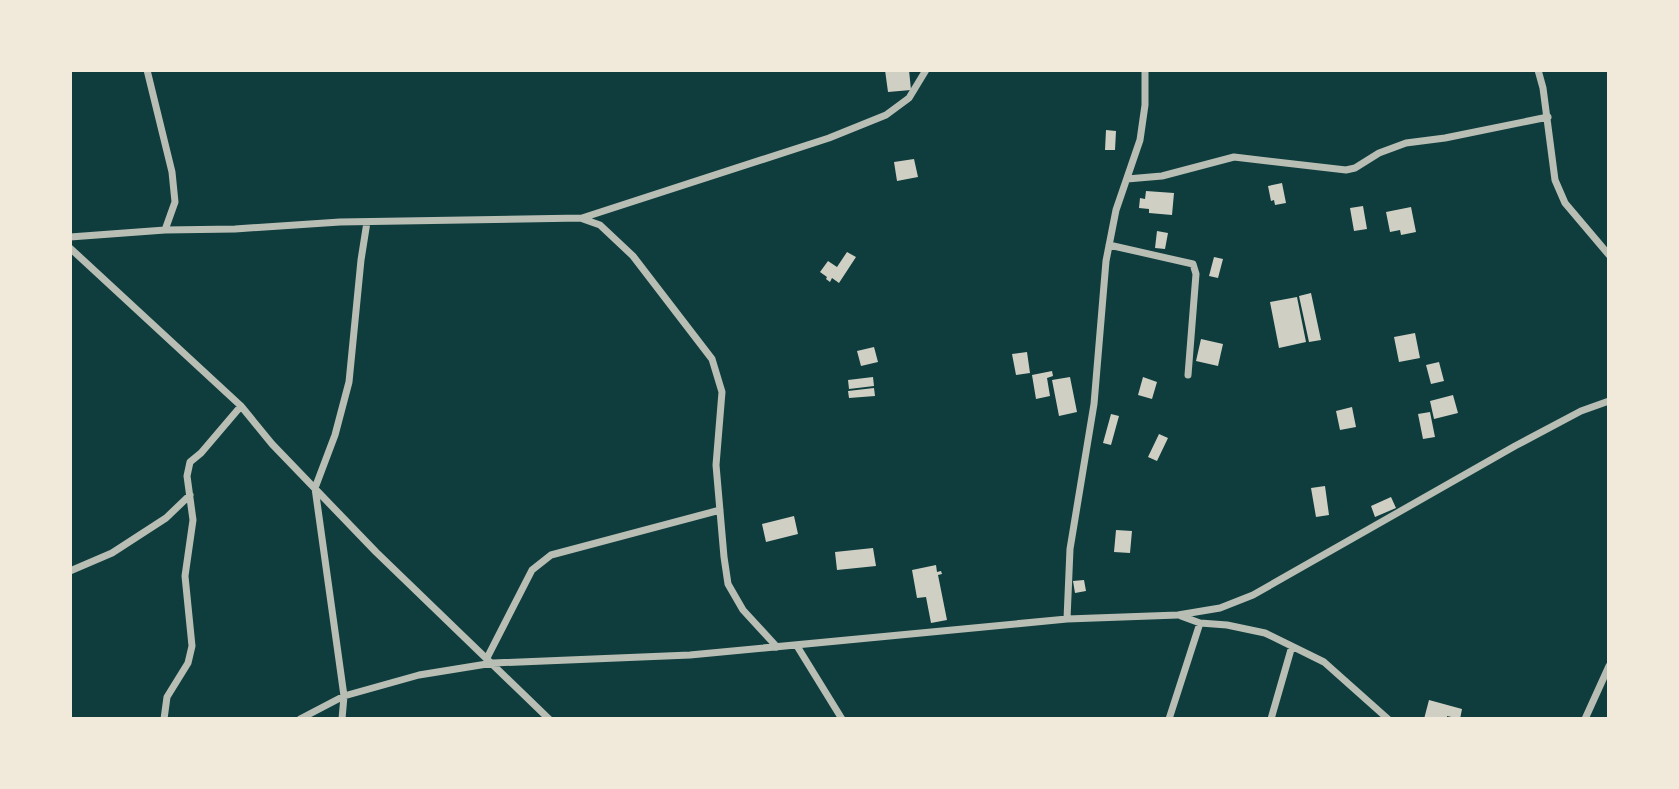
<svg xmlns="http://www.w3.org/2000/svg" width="1679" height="789" font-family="Commissioner,sans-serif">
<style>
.building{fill:#cfcfc3}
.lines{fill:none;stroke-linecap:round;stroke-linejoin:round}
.minor{stroke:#b8beb3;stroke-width:7}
</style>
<rect width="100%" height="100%" fill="#0f3d3e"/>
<path class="building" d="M885,70h24l2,20 -23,2z
M1106,130l10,1 -1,19h-10z
M914,159l4,18 -21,4 -3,-19z
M1282,183l4,20 -11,2 -1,-5 -3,1 -3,-15z
M1146,191l28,2 -2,22 -23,-2v-4l-10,-1 1,-10 5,1z
M1363,206l4,23 -13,2 -4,-23z
M1411,207l5,25 -15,3 -1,-5 -10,2 -4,-20z
M1157,231l11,2 -3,16 -10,-1z
M847,252l9,5 -17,26 -7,-5 -2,4 -4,-3 1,-2 -7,-5 8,-11 9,6z
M1214,257l9,2 -5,19 -9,-2z
M1311,293l10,47 -12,2 -10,-46z
M1297,297l9,45 -27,6 -9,-46z
M1415,333l5,25 -21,4 -5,-25z
M1201,339l22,5 -5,22 -22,-5z
M874,347l4,15 -17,4 -4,-15z
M1027,352l3,21 -14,2 -4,-21z
M1439,362l5,19 -13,3 -5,-19z
M1052,371l1,5 -6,2 3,18 -14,3 -4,-24z
M873,377l1,9 -25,3 -1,-9z
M1070,377l7,35 -18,4 -7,-36z
M1143,377l14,5 -5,17 -14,-4z
M874,388l1,8 -26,2 -1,-7z
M1453,395l5,18 -24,6 -4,-18z
M1352,407l4,20 -16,3 -4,-19z
M1430,412l5,25 -12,2 -5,-25z
M1111,414l8,2 -8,29 -8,-2z
M1159,434l9,4 -11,23 -9,-4z
M1325,486l4,29 -13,2 -5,-29z
M1391,497l5,11 -21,9 -4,-11z
M794,516l4,18 -32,8 -4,-18z
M1116,530l16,1 -2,22 -16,-1z
M873,548l3,18 -39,4 -2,-18z
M936,565l1,7 4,-1 1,3 -4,1 9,45 -16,3 -5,-26 -9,1 -5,-28z
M1084,580l2,11 -11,2 -2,-12z
M1429,700l33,9 -2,10 -13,-3v3h-23z"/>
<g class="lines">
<path class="minor" d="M147,70l25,102 3,30 -10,28
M1538,70l5,18 12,92 10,23 44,52
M1127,179l35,-3 72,-19 112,13 9,-2 24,-15 27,-10 39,-5 103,-21
M583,219l17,6 33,31 79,103 10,33 -6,73 8,92 4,27 15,26 34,37
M70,237l95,-7 70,-1 105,-7 242,-4 247,-80 57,-23 23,-17 17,-28
M1109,245l84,19 3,10 -8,101
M70,248l171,158 31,38 104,108 173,167
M70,571l42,-18 54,-35 24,-23
M1181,616l19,7 27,2 38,8 59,29 64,57
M1067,619l3,-70 24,-145 12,-143 10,-51 24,-70 5,-35v-35
M797,646l45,73
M487,658l45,-88 19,-15 169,-45
M164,719l3,-22 21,-34 4,-17 -7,-70 8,-56 -6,-44 3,-14 11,-9 40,-47
M300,719l44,-23 75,-21 74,-12 197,-8 377,-36 111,-4 42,-7 33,-13 262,-149 66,-35 28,-10
M342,719l2,-23 -29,-208 20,-53 14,-53 12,-122 6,-38
M1169,719l31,-96
M1271,719l21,-73
M1585,719l24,-53"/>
</g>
<rect width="1679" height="789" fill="none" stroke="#f1e9da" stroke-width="144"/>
</svg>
